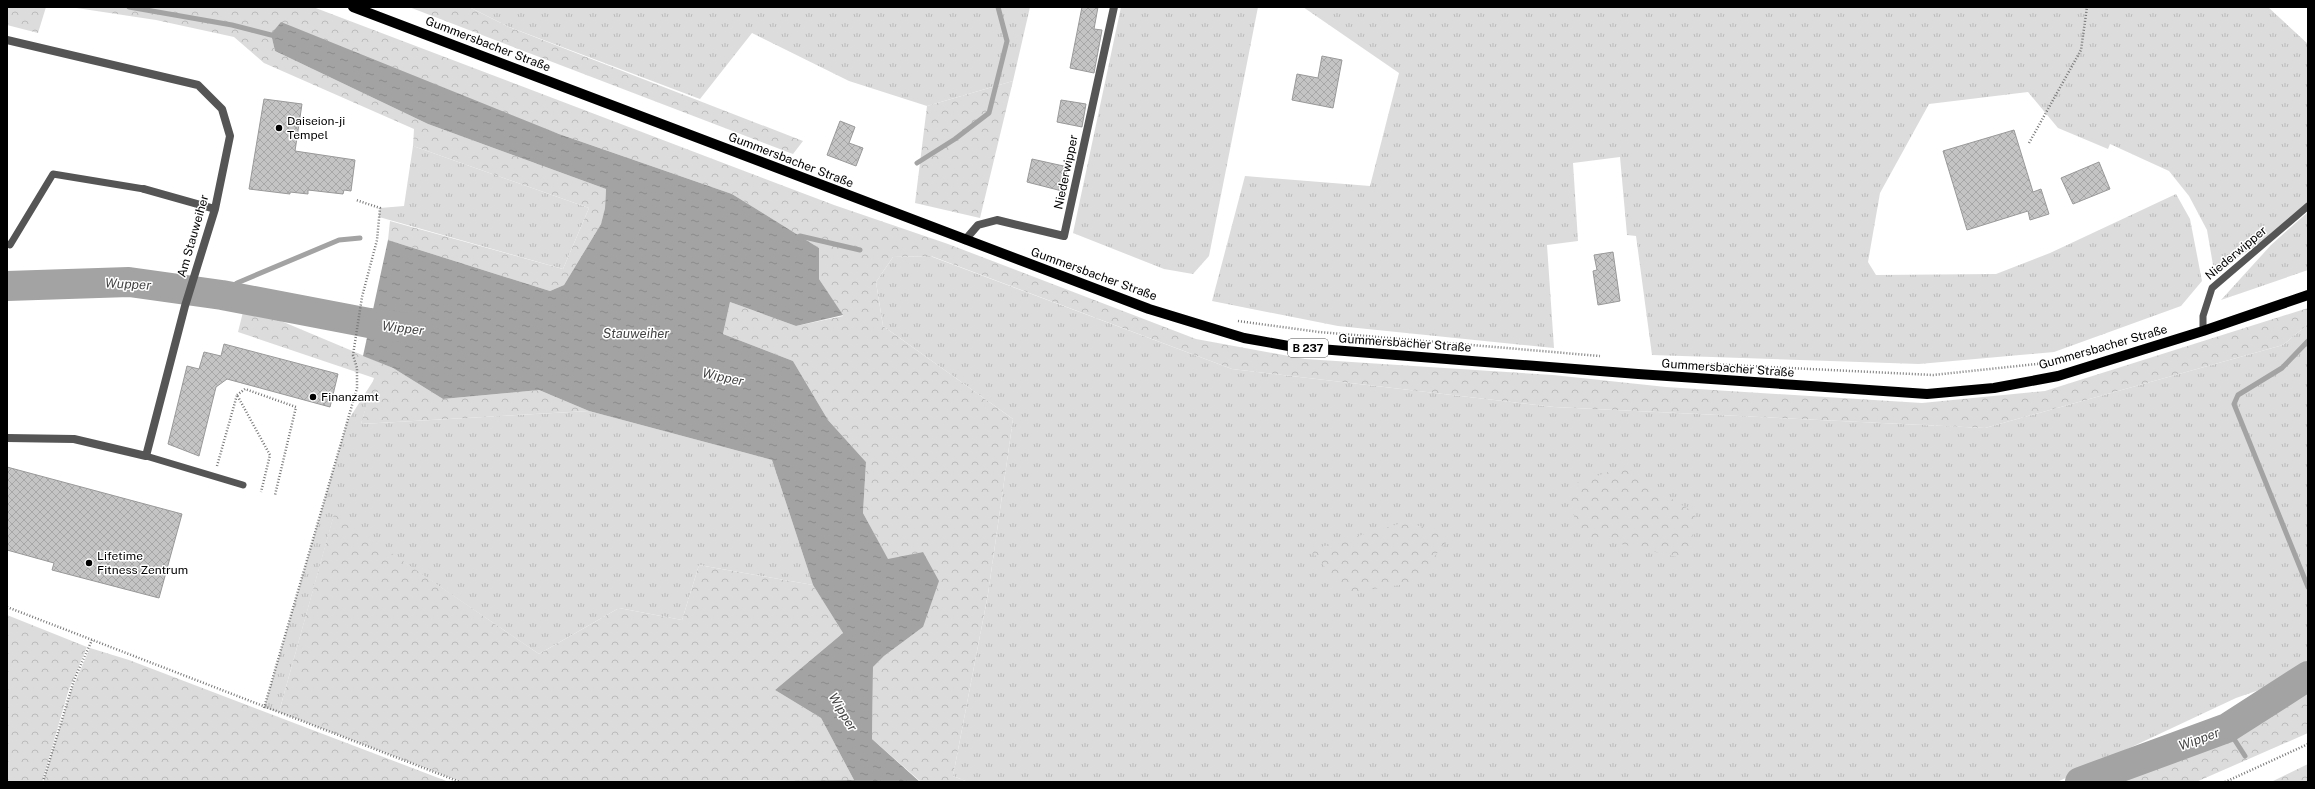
<svg xmlns="http://www.w3.org/2000/svg" width="2315" height="789" font-family="'Public Sans',sans-serif">
<style>
.grass{fill:url(#grass-tufts)}
.forest{fill:url(#forest-crowns)}
.water{fill:url(#water-ripples)}
.lines{fill:none;stroke-linecap:round;stroke-linejoin:round}
.stream{stroke:#a3a3a3;stroke-width:5}
.river{stroke:#a3a3a3;stroke-width:30}
.building{fill:url(#building-cross-hatch);stroke:#999}
.path{stroke:#777;stroke-width:2.5;stroke-dasharray:1 2;stroke-linecap:butt}
.service{stroke:#555;stroke-width:7}
.minor{stroke:#555;stroke-width:8}
.primary{stroke:#000;stroke-width:10}
.poi-dot{fill:#000;stroke:#fff;stroke-width:1.5}
.labels{text-anchor:middle;dominant-baseline:central;stroke-width:3;stroke-linejoin:round;paint-order:stroke}
.shield{fill:#fff;stroke:#4c4c4c;stroke-width:1}
.shield-label{font-size:11px;font-weight:bold;fill:#000}
.street-label{font-size:12px;fill:#000;stroke:#fff}
.poi-label{font-size:12px;fill:#000;stroke:#fff;text-anchor:start}
.water-label{font-size:13px;font-style:italic;fill:#444;stroke:#fff}
</style>
<defs>
<pattern id="grass-tufts" width="24" height="20" patternUnits="userSpaceOnUse"><rect width="24" height="20" fill="#dcdcdc"/><path d="M3 7l-1-3M5 7V3M7 7l1-3M15 17l-1-3M17 17v-4M19 17l1-3" fill="none" stroke="#bbb"/></pattern>
<pattern id="forest-crowns" width="20" height="18" patternUnits="userSpaceOnUse"><rect width="20" height="18" fill="#dcdcdc"/><path d="M2 6a3 3 0 1 1 6 0M12 15a3 3 0 1 1 6 0" fill="none" stroke="#bbb"/></pattern>
<pattern id="water-ripples" width="26" height="14" patternUnits="userSpaceOnUse"><rect width="26" height="14" fill="#a3a3a3"/><path d="M2 4q2-2 4 0t4 0M15 11q2-2 4 0t4 0" fill="none" stroke="#8b8b8b"/></pattern>
<pattern id="building-cross-hatch" width="8" height="8" patternUnits="userSpaceOnUse"><rect width="8" height="8" fill="#c4c4c4"/><path d="M0 0l8 8M0 8l8-8" fill="none" stroke="#a7a7a7"/></pattern>
</defs>
<rect width="100%" height="100%" fill="#fff"/>
<path class="grass" d="M469,7h561l-17,74 -86,25 -78,-25 -97,-48 -52,66 -191,-72z
M1121,7h137l-49,249 -16,18 -29,-5 -91,-36z
M1303,7h965l40,37v158l-37,34 -48,31 -10,-2 -6,-35 -18,-34 -20,-25 -59,-27 -2,5 -50,-21 -30,-36 -99,12 -49,89 -12,69 8,13 120,-1 54,-21 126,-59 14,25 12,62 -21,25 -127,46 -135,12 -267,-9 -16,-119 -9,-1 -7,-78 -47,6 5,78 -31,4 7,103 -216,-22 -126,-25 33,-125 125,10 29,-113z
M413,146l176,62 -26,61 -184,-52 1,-9 24,-2z
M2308,212v58l-87,30 50,-55z
M930,256l302,113 322,38 431,21 298,-83 25,-21v349l-72,25 -179,84h-1089l-15,-6 35,-182 25,-175 -130,-93 -7,-44 17,-25z
M375,378l-14,46 228,-13 183,49 41,125 -114,-20 -17,55 -63,-12 -80,46 -205,-139 -55,197 -15,-4 83,-286z"/>
<path class="forest" d="M7,7h39l-8,26 -31,-8z
M70,7h243l521,198 114,39 248,95 109,20 248,16 113,12 256,16 123,-12 263,-83v16l-25,21 -298,83 -431,-21 -322,-38 -301,-113 -38,1 -17,25 7,44 130,93 -25,175 -35,182 15,6h-47l-49,-43 1,-72 11,-11 39,-29v-75l-35,8 -25,-47 3,-51 -38,-42 -35,-59 -70,-27 7,-32 66,24 47,-10 -24,-37v-31l-87,-54 -461,-160 4,17 153,73 178,65 -1,19 -4,16 -37,61 -14,6 -162,-51 2,-19 173,48 26,-61 -176,-62 1,-17 -150,-66 -30,-26 -78,-17z
M409,7h60l40,20 294,114 -10,13z
M1013,81l-33,137 -65,-15 12,-97z
M244,308l18,5 131,55 50,31 96,-9 50,21 -228,13 13,-46 -136,-46z
M1628,465l24,22 43,26 -5,47 -112,-26 -10,-48z
M334,514l205,140 80,-46 63,12 17,-55 114,20 30,48 -68,57 46,28 33,62 -392,2 -183,-70z
M1405,522l47,13 -39,48 -67,10 -35,-43z
M7,615l80,32 -18,42 -27,93h-35z
M90,648l39,12 320,122h-406l28,-91z
M2308,686v47l-112,49h-113l149,-71z
M2308,764v18h-37z"/>
<path class="water" d="M281,22l278,112 173,60 87,54v31l24,36 -47,11 -66,-24 -7,32 70,27 35,59 38,42 -3,51 25,46 35,-7 16,29 -16,46 -39,29 -11,11 -1,72 48,43h-234l168,-2 -33,-62 -46,-28 68,-57 -30,-48 -41,-125 -183,-49 -50,-21 -96,9 -50,-31 -30,-12 25,-116 162,51 14,-6 37,-61 4,-16 1,-19 -178,-65 -153,-73 -4,-17z"/>
<g class="lines">
<path class="stream" d="M129,7l103,18 43,11
M917,163l38,-24 34,-26 18,-72 -9,-34
M795,239l5,-3 60,14
M222,295l15,-12 102,-43 21,-2
M2308,341l-26,27 -44,27 -4,9 74,183
M2227,728l18,28"/>
<path class="river" d="M7,286l122,-4 93,13 147,28 41,5
M2080,782l147,-54 81,-52"/>
</g>
<path class="building" d="M1082,7h16l-4,22 8,1 -8,43 -24,-5z
M1322,56l20,4 -9,48 -41,-8 5,-26 21,4z
M264,99l38,5 -7,47 60,9 -4,31 -7,-1 -1,4 -35,-4v4l-18,-2v2l-41,-5z
M1061,100l25,4 -4,23 -25,-5z
M840,121l15,6 -6,16 14,5 -7,18 -29,-11z
M2014,130l19,62 8,-3 8,25 -19,6 -2,-9 -61,19 -24,-79z
M1032,159l36,8 -6,24 -35,-9z
M2099,162l11,27 -37,15 -12,-26z
M1613,252l7,49 -22,4 -5,-34 4,-1 -3,-15z
M224,344l114,30 -8,33 -103,-28 -11,8 -17,69 -31,-12 19,-78 12,3 5,-17 17,4z
M7,467l175,47 -23,84 -107,-28 2,-7 -47,-13z"/>
<g class="lines">
<path class="path" d="M2029,143l52,-93 6,-43
M1238,321l81,11 281,24
M1708,364l225,11 113,-12
M237,395l8,-6 51,18 -21,88
M217,466l20,-71 33,60 -9,37
M7,607l453,175
M264,708l93,-320v-20l-4,-13 9,-58 15,-57 3,-32 -24,-8
M43,782l31,-102 18,-40
M2225,782l83,-38"/>
<path class="service" d="M7,244l3,1 43,-71 91,15
M2203,331v-15l9,-28 96,-82
M146,456l97,29"/>
<path class="minor" d="M7,40l191,45 24,24 8,27 -15,73 -30,97 -39,150 -72,-17 -67,-1
M144,189l71,20
M965,240l13,-15 19,-5 67,16 50,-229"/>
<path class="primary" d="M353,7l796,302 95,29 50,9 344,27 289,20 67,-6 64,-12 145,-45 105,-36"/>
</g>
<g class="poi-dot">
<circle cx="279" cy="128" r="4"/>
<circle cx="313" cy="397" r="4"/>
<circle cx="89" cy="563" r="4"/>
</g>
<g class="labels">
<rect class="shield" x="1288" y="339" width="40" height="18" rx="3"/>
<g class="shield-label">
<text x="1308" y="348">B 237</text>
</g>
<g class="street-label">
<text transform="translate(488 44) rotate(21)">Gummersbacher Straße</text>
<text transform="translate(791 160) rotate(21)">Gummersbacher Straße</text>
<text transform="translate(1066 172) rotate(-78)">Niederwipper</text>
<text transform="translate(193 236) rotate(-74)">Am Stauweiher</text>
<text transform="translate(2236 253) rotate(-40)">Niederwipper</text>
<text transform="translate(1094 274) rotate(20)">Gummersbacher Straße</text>
<text transform="translate(1405 343) rotate(4)">Gummersbacher Straße</text>
<text transform="translate(2103 347) rotate(-16)">Gummersbacher Straße</text>
<text transform="translate(1728 368) rotate(4)">Gummersbacher Straße</text>
</g>
<g class="poi-label">
<text x="287" y="121">Daiseion-ji<tspan x="287" dy="14">Tempel</tspan></text>
<text x="321" y="397">Finanzamt</text>
<text x="97" y="556">Lifetime<tspan x="97" dy="14">Fitness Zentrum</tspan></text>
</g>
<g class="water-label">
<text transform="translate(128 284) rotate(3)">Wupper</text>
<text transform="translate(403 328) rotate(7)">Wipper</text>
<text x="636" y="333">Stauweiher</text>
<text transform="translate(723 377) rotate(12)">Wipper</text>
<text transform="translate(843 712) rotate(59)">Wipper</text>
<text transform="translate(2199 739) rotate(-20)">Wipper</text>
</g>
</g>
<rect width="2315" height="789" fill="none" stroke="#000000" stroke-width="16"/>
</svg>
